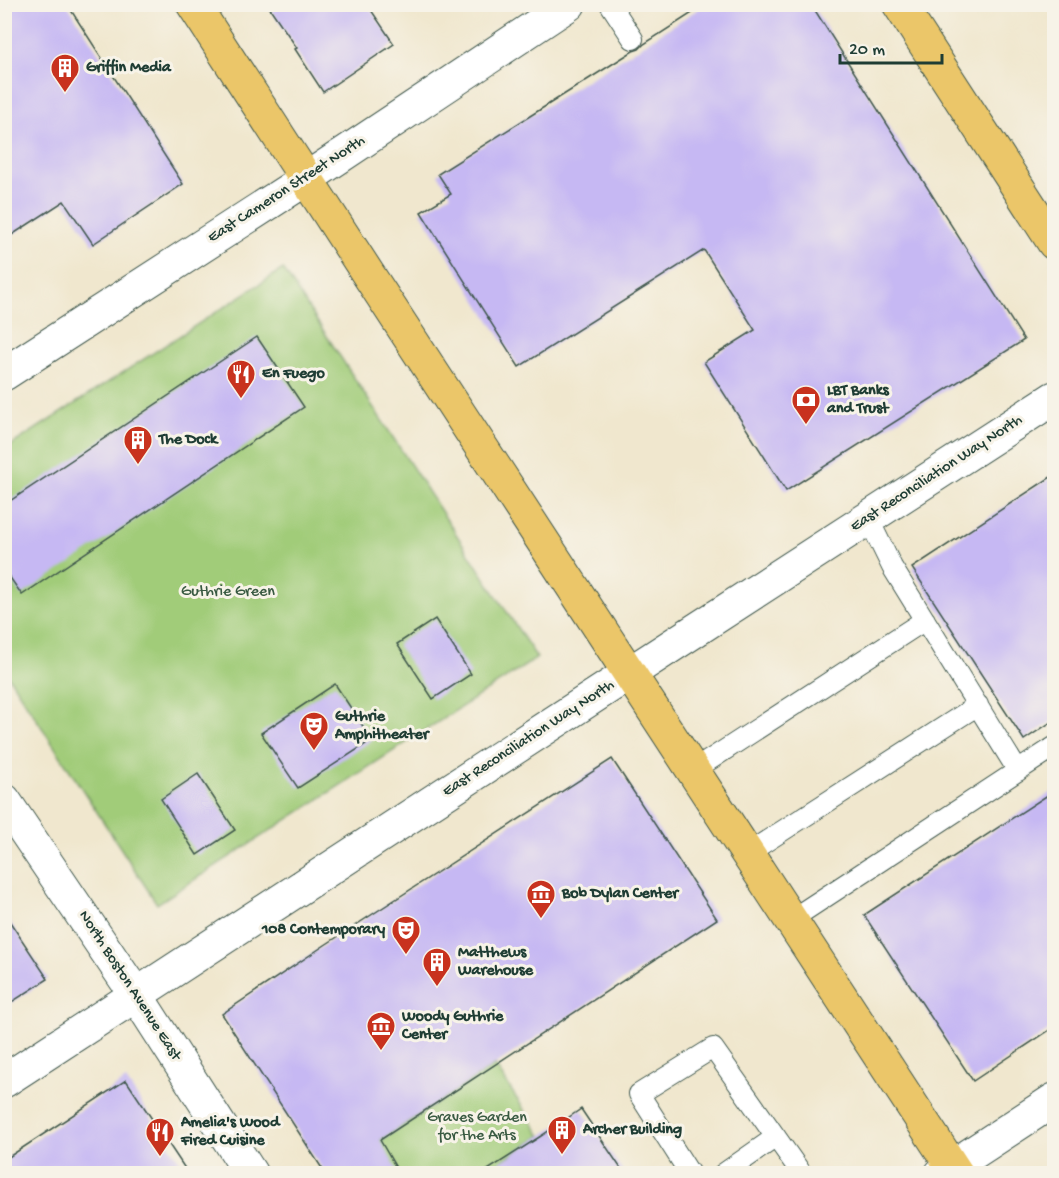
<svg xmlns="http://www.w3.org/2000/svg" width="1059" height="1178" font-family="'Gochi Hand',sans-serif">
<style>
.green{fill:#a1cc79;stroke:#608456;stroke-width:1.5}
.building{fill:#c6b8f3}
.lines{fill:none;stroke-linecap:round;stroke-linejoin:round}
.service-casing{stroke:#3e564b;stroke-width:22}
.minor-casing{stroke:#3e564b;stroke-width:35}
.tertiary-casing{stroke:#3e564b;stroke-width:35}
.primary-casing{stroke:#3e564b;stroke-width:35}
.service{stroke:#fff;stroke-width:20}
.minor{stroke:#fff;stroke-width:33}
.tertiary{stroke:#fff;stroke-width:33}
.primary{stroke:#ebc669;stroke-width:33}
.labels{text-anchor:middle;dominant-baseline:central;stroke-width:6;stroke-linejoin:round;paint-order:stroke}
.poi-label{font-size:16px;font-weight:bold;fill:#1f3d34;stroke:#f7f3e8;text-anchor:start}
.street-label{font-size:16px;fill:#1f3d34;stroke:#f7f3e8}
.park-label{font-size:16px;fill:#395a42;stroke:#f7f3e8}
</style>
<rect width="100%" height="100%" fill="#f7f3e8"/>
<filter id="ink" filterUnits="userSpaceOnUse"><feTurbulence type="fractalNoise" baseFrequency=".0167" numOctaves="2"/><feDisplacementMap in="SourceGraphic" scale="12" xChannelSelector="R" yChannelSelector="G"/><feConvolveMatrix kernelMatrix="1 2 1 2 8 2 1 2 1" color-interpolation-filters="sRGB"/></filter>
<filter id="wash" filterUnits="userSpaceOnUse"><feTurbulence type="fractalNoise" baseFrequency=".008" numOctaves="4" result="noise"/><feDisplacementMap in="SourceGraphic" scale="24" xChannelSelector="R" yChannelSelector="G"/><feGaussianBlur stdDeviation="1.35" result="paint"/><feColorMatrix in="noise" values="0 0 0 0 0 0 0 0 0 0 0 0 0 0 0 0 0 1.4 0 .05"/><feComposite in="paint" operator="in"/></filter>
<g filter="url(#wash)">
<rect width="100%" height="100%" fill="#f0e7ce"/>
<path class="green" d="M283,269l254,389 -380,246 -152,-233v-222z
M495,1065l46,71 -58,37 -155,1z"/>
<g id="blocks">
<path class="building" d="M4,4h63l116,180 -90,60 -29,-43 -60,39z
M267,4h100l27,40 -71,48 -28,-43 2,-1z
M706,4h105l213,336 -238,151 -82,-129 51,-32 -51,-80 -185,117 -98,-155 30,-18 -13,-20 195,-123 6,-2 5,-5z
M257,337l47,70 -282,188 -18,-26v-64z
M1054,475v245l-30,20 -112,-172z
M435,619l36,55 -38,25 -36,-55z
M335,684l37,56 -74,48 -37,-55z
M612,759l105,160 -337,221 19,33h-74l-103,-159 103,-69z
M198,774l37,56 -38,25 -36,-56z
M1054,791v236l-81,54 -109,-166z
M4,913l44,66 -44,28z
M126,1080l62,93h-184v-13z
M581,1109l43,64h-141l58,-37z"/>
</g>
</g>
<g filter="url(#ink)">
<use href="#blocks" fill-opacity="0" stroke="#3e564b" stroke-width="1.5"/>
<g class="lines">
<g class="service-casing">
<path id="service" d="M610,4l23,35
M868,518l24,49 126,204
M694,770l231,-150
M748,853l230,-148
M792,919l262,-172
M690,1174l-51,-80 74,-46 89,126
M723,1174l53,-37"/>
</g>
<g class="minor-casing">
<path id="minor" d="M4,1081l678,-442 372,-241"/>
</g>
<g class="tertiary-casing">
<path id="tertiary" d="M4,374l302,-195 263,-175
M4,800l132,195 115,179
M941,1174l113,-74"/>
</g>
<g class="primary-casing">
<path id="primary" d="M193,4l175,270 589,900
M899,4l155,239"/>
</g>
<use href="#service" class="service"/>
<use href="#minor" class="minor"/>
<use href="#tertiary" class="tertiary"/>
<use href="#primary" class="primary"/>
</g>
</g>
<defs>
<g id="building-pin" transform="scale(1.5)"><path d="M0 17L-7.5 6A9.5 9.5 0 1 1 7.5 6Z" fill="#c8321e" stroke="#f7f3e8"/><path d="M-4-6H4V6H1V3H-1V6H-4ZM-2.5-4.3h1.7v1.8h-1.7ZM.8-4.3h1.7v1.8H.8ZM-2.5-1h1.7V.8h-1.7ZM.8-1h1.7V.8H.8Z" fill="#fff"/></g>
<g id="restaurant-pin" transform="scale(1.5)"><path d="M0 17L-7.5 6A9.5 9.5 0 1 1 7.5 6Z" fill="#c8321e" stroke="#f7f3e8"/><path d="M-5-6h1v4h1v-4h1v4h1v-4h1v5L-1.5 .5V6h-2V.5L-5-1ZM5-6V6H3V1.5H1.5Q1.5-4 5-6Z" fill="#fff"/></g>
<g id="bank-pin" transform="scale(1.5)"><path d="M0 17L-7.5 6A9.5 9.5 0 1 1 7.5 6Z" fill="#c8321e" stroke="#f7f3e8"/><path d="M-6-4H6V4H-6ZM0-2.3a2.3 2.3 0 1 0 0 4.6a2.3 2.3 0 1 0 0-4.6Z" fill="#fff"/></g>
<g id="theatre-pin" transform="scale(1.5)"><path d="M0 17L-7.5 6A9.5 9.5 0 1 1 7.5 6Z" fill="#c8321e" stroke="#f7f3e8"/><path d="M-5-5.5Q0-4 5-5.5V0Q5 5 0 6Q-5 5-5 0ZM-3.3-2.5H-1v1.5H-3.3ZM1-2.5H3.3v1.5H1ZM-2.8 1Q0 5.5 2.8 1Z" fill="#fff"/></g>
<g id="museum-pin" transform="scale(1.5)"><path d="M0 17L-7.5 6A9.5 9.5 0 1 1 7.5 6Z" fill="#c8321e" stroke="#f7f3e8"/><path d="M0-6L6-3V-2H-6V-3ZM-5-1h2V3h-2ZM-1-1h2V3h-2ZM3-1h2V3H3ZM-6 4H6V6H-6Z" fill="#fff"/></g>
</defs>
<g fill-rule="evenodd">
<use href="#building-pin" x="65" y="68"/>
<use href="#restaurant-pin" x="241" y="374"/>
<use href="#bank-pin" x="806" y="400"/>
<use href="#building-pin" x="138" y="440"/>
<use href="#theatre-pin" x="314" y="726"/>
<use href="#museum-pin" x="541" y="894"/>
<use href="#theatre-pin" x="406" y="930"/>
<use href="#building-pin" x="437" y="962"/>
<use href="#museum-pin" x="381" y="1026"/>
<use href="#building-pin" x="562" y="1130"/>
<use href="#restaurant-pin" x="160" y="1132"/>
</g>
<g class="labels">
<g class="poi-label">
<text x="86" y="68">Griffin Media</text>
<text x="262" y="374">En Fuego</text>
<text x="827" y="391">LBT Banks<tspan x="827" dy="18">and Trust</tspan></text>
<text x="159" y="440">The Dock</text>
<text x="335" y="717">Guthrie<tspan x="335" dy="18">Amphitheater</tspan></text>
<text x="562" y="894">Bob Dylan Center</text>
<text x="385" y="930" text-anchor="end">108 Contemporary</text>
<text x="458" y="953">Matthews<tspan x="458" dy="18">Warehouse</tspan></text>
<text x="402" y="1017">Woody Guthrie<tspan x="402" dy="18">Center</tspan></text>
<text x="181" y="1123">Amelia's Wood<tspan x="181" dy="18">Fired Cuisine</tspan></text>
<text x="583" y="1130">Archer Building</text>
</g>
<g class="street-label">
<text transform="translate(287 190) rotate(-33)">East Cameron Street North</text>
<text transform="translate(937 474) rotate(-33)">East Reconciliation Way North</text>
<text transform="translate(529 739) rotate(-33)">East Reconciliation Way North</text>
<text transform="translate(129 986) rotate(57)">North Boston Avenue East</text>
</g>
<g class="park-label">
<text x="228" y="592">Guthrie Green</text>
<text x="477" y="1118">Graves Garden<tspan x="477" dy="18">for the Arts</tspan></text>
</g>
</g>
<rect width="1059" height="1178" fill="none" stroke="#f7f3e8" stroke-width="24"/>
<path d="M840 54v9h102v-9" fill="none" stroke="#1f3d34" stroke-width="3"/>
<text x="849" y="54" font-size="18" fill="#1f3d34" stroke="#f7f3e8" stroke-width="4.5" paint-order="stroke">20 m</text>
</svg>
